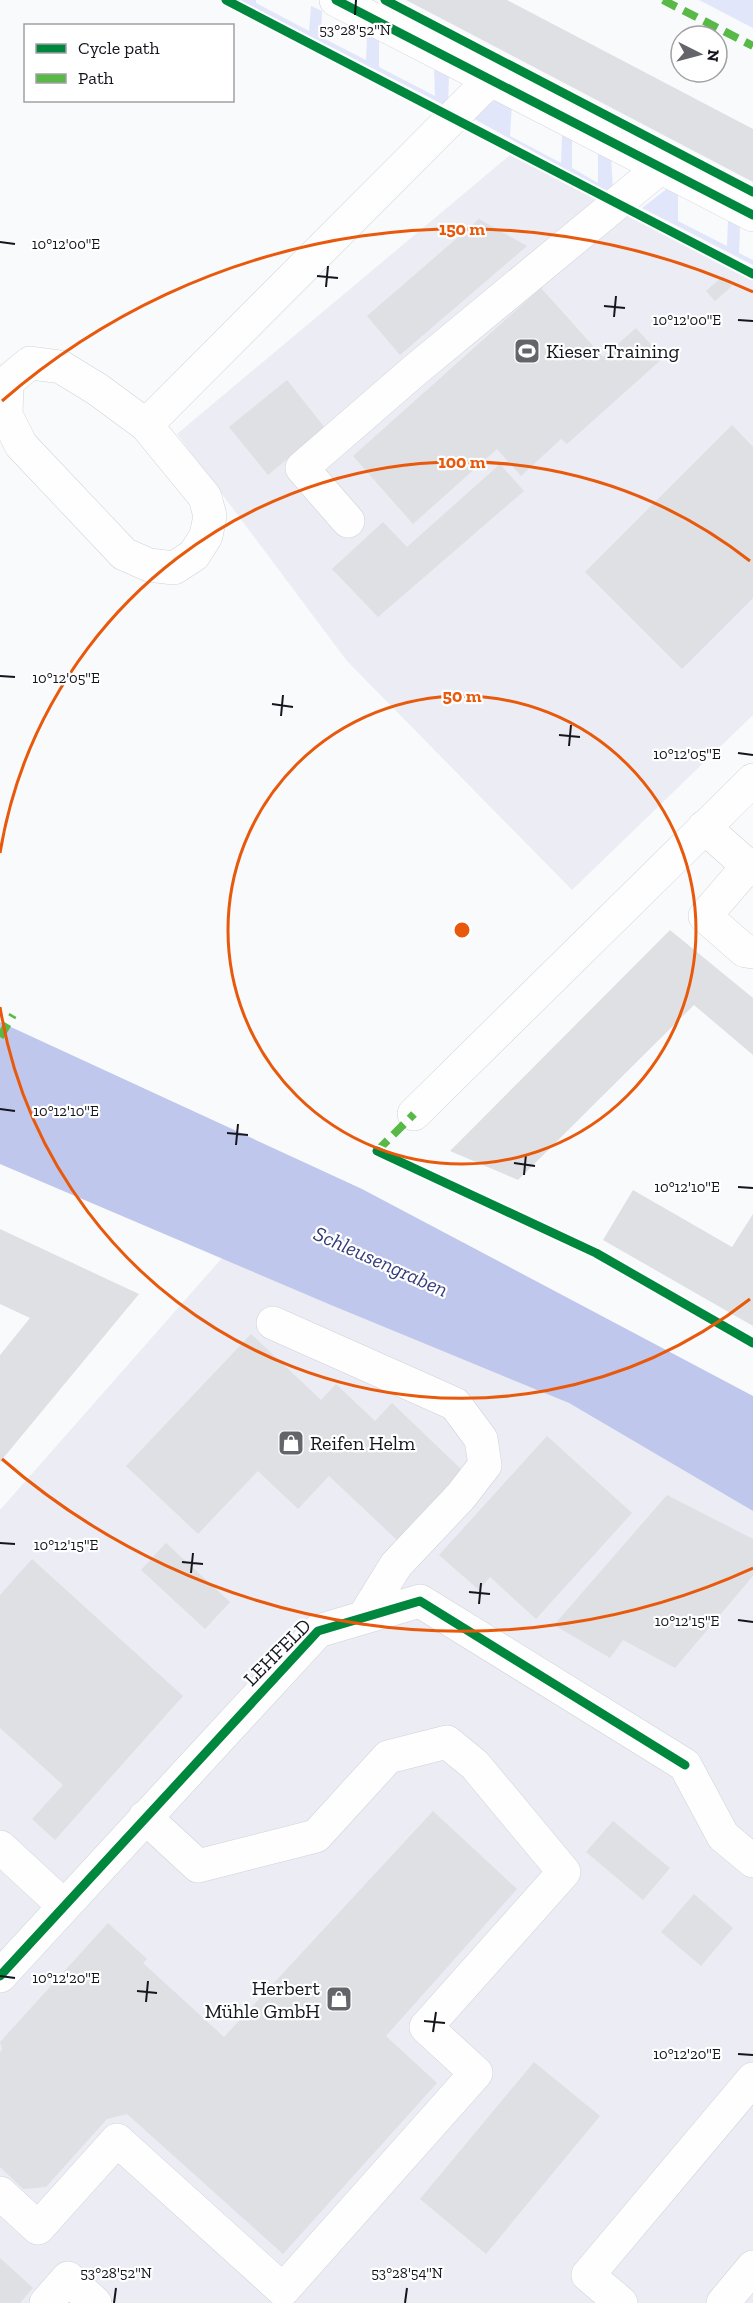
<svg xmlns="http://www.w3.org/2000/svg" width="753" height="2303" font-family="'Zilla Slab',serif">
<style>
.built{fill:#ebecf4}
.green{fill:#e2e6fa}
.water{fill:#bfc7ec}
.building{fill:#dee0e4}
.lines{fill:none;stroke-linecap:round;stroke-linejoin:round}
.minor-casing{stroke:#d0d2d7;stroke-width:34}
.minor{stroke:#fefeff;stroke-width:33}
.quiet{stroke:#58b947;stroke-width:8;stroke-dasharray:15 8;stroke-linecap:butt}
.cycleway-casing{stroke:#fff;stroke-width:13}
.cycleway{stroke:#00873e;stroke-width:9}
.ticks{fill:none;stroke:#14151d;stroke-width:2}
.ring{fill:none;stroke:#e8590c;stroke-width:3}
.labels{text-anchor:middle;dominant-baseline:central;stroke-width:4.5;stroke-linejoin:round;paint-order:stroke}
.poi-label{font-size:20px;fill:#14151d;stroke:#fff;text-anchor:start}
.street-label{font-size:20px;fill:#14151d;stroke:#fff}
.water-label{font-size:21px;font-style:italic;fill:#353c7b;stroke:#fff}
.ticks-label{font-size:15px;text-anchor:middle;fill:#14151d;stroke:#fff;stroke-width:4.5;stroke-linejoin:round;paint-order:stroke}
.centre{fill:#e8590c;stroke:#fff;stroke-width:3}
.ring-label{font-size:18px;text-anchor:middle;font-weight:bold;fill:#e8590c;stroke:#fff;stroke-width:4.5;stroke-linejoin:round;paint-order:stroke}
</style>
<rect width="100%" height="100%" fill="#f9fafc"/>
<path class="built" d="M510,155l243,124v436l-181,175 -225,-229 -170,-227z
M222,1258l347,145 184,108v792h-753v-793z"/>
<path class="green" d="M239,0h17v3l53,28 2,-25 11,5 -1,26 45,23 1,-25 12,6v26l56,29 -1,-28 15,7 -1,32z
M699,0h54v28z
M499,98l13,6 -2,32 51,27 1,-28 10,4v29l26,15v-33l13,7 2,32 -5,4 -139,-77z
M669,187l9,4v30l49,25 1,-26 12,6 -1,27 14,7v5l-111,-57z"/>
<path class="water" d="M0,1022l362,167 391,207v115l-184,-108 -238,-98 -331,-141z"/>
<path class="building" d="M406,0h101l246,129v53z
M479,219l48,27 -127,109 -33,-39z
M723,276l9,10 -17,15 -9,-10z
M541,288l62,69 33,-29 27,30 -96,86 -6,-5 -40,37 -24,-27 -84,75 -60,-68z
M287,380l38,48 -57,47 -39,-48z
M732,425l21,22v151l-71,71 -97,-97z
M500,464l24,27 -146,126 -46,-48 51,-47 24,25z
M670,930l83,68v57l-59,-50 -176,175 -68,-29z
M633,1190l99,57 21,-33v112l-150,-86z
M0,1229l139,65 -139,168v-107l30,-37 -30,-14z
M251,1334l70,66 15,-16 39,37 17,-18 70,67 -65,70 -68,-64 -31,33 -40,-38 -60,63 -72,-68z
M547,1436l85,77 -96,106 -46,-42 -11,13 -40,-35z
M667,1495l86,44v37l-78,92 -52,-28 -13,18 -56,-33z
M166,1543l64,59 -25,27 -64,-59z
M32,1559l151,137 -128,144 -23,-21 31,-34 -63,-57v-133z
M433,1811l84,78 -131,147 51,47 -154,171 -156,-140 -20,5 -61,68 -23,2 -23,-22v-115l2,-2 -2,-8 108,-119 39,36 -4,4 81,74z
M613,1821l57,47 -27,32 -57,-48z
M694,1894l39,34 -32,38 -40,-34z
M534,2062l66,54 -114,138 -66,-55z
M0,2258l33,30 -13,15h-20z"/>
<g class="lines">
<g class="minor-casing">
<path id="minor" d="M336,0l417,215
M30,363l31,4 36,22 49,36 59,72 5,19 -4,20 -12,19 -20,13 -25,-3 -25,-11 -103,-109 -15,-30 1,-33z
M146,425l344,-345
M348,521l-46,-53 112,-97 247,-204
M704,827l44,39
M753,870l-5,-4 -43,50 40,35 8,1
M414,1114l339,-334
M273,1323l182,81 26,35 4,26 -24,31 -65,69 -32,52
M0,1847l64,59
M0,1976l318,-345 102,-30 265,164 38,71 30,25
M0,2193l38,35 79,-88 166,150 193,-217 -50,-46 138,-155 -89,-107 -28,-23 -59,15 -72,79 -118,30 -53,-49
M46,2303l22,-25 27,25
M621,2303l-33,-28 165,-196
M723,2303l30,-36"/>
</g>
<use href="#minor" class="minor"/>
<path class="quiet" d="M663,0l90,46
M0,1037l13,-22
M377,1151l37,-37"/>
<g class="cycleway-casing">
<path id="cycleway" d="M226,0l527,274
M336,0l417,215
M385,0l368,192
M377,1151l219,102 157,90
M0,1976l318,-345 102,-30 265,164"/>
</g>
<use href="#cycleway" class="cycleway"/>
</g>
<path class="ticks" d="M355,15l1,-15M0,242l15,2M317,276l21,2M326,287l2,-21M604,306l21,2M614,317l2,-21M738,320l15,1M0,676l15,1M272,704l21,3M281,716l2,-21M559,735l21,2M569,746l2,-21M738,753l15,2M0,1109l15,2M227,1133l21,2M236,1145l2,-21M514,1163l21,3M524,1175l2,-21M738,1187l15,1M0,1543l15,1M182,1562l21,2M191,1573l2,-20M469,1592l21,2M479,1604l2,-21M738,1620l15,2M0,1976l15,2M137,1991l20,2M146,2002l2,-21M424,2021l21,2M433,2032l3,-20M738,2054l15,1M114,2303l2,-15M405,2303l2,-15"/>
<g class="ring">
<circle cx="462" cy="930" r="234"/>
<path d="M750 1299A468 468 0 0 1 0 1007M0 853A468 468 0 0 1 750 561"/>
<path d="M753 1568A701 701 0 0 1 2 1459M2 401A701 701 0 0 1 753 292"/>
</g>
<defs>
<g id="stadium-square" transform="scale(1.35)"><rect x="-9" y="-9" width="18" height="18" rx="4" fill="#64656b" stroke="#fff"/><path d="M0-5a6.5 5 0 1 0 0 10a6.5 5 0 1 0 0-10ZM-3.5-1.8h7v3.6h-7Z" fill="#fff"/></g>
<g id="shop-square" transform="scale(1.35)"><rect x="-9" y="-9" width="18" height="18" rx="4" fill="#64656b" stroke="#fff"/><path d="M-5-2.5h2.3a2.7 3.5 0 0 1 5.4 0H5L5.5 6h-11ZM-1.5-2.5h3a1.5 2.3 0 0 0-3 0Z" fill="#fff"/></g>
</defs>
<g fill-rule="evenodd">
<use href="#stadium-square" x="527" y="351"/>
<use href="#shop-square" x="291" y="1443"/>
<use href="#shop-square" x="339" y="1999"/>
</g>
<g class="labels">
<g class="poi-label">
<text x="546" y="351">Kieser Training</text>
<text x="310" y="1443">Reifen Helm</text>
<text x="320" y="1988" text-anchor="end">Herbert<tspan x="320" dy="23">Mühle GmbH</tspan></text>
</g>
<g class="street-label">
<text transform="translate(277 1652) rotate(-45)">LEHFELD</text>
</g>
<g class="water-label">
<text transform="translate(381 1261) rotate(24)">Schleusengraben</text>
</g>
</g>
<g class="ticks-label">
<text x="355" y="35">53°28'52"N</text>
<text x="66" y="249">10°12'00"E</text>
<text x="687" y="325">10°12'00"E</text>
<text x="66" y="683">10°12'05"E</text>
<text x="687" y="759">10°12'05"E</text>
<text x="66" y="1116">10°12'10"E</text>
<text x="687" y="1192">10°12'10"E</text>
<text x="66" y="1550">10°12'15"E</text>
<text x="687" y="1626">10°12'15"E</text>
<text x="66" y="1983">10°12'20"E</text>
<text x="687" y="2059">10°12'20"E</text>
<text x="116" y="2278">53°28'52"N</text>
<text x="407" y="2278">53°28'54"N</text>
</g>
<circle cx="462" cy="930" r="9" class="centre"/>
<g class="ring-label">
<text x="462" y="235">150 m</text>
<text x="462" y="468">100 m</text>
<text x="462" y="702">50 m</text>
</g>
<rect x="24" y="24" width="210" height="78" fill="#ffffff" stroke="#a1a1a5" stroke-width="1.5"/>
<rect x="36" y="44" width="30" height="9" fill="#00873e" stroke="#a1a1a5" stroke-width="1.5"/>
<text x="78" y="54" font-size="18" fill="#14151d">Cycle path</text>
<rect x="36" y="74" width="30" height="9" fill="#58b947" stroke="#a1a1a5" stroke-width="1.5"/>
<text x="78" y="84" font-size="18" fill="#14151d">Path</text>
<g transform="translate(699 54) rotate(96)"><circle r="28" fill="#ffffff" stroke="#a1a1a5" stroke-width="1.5"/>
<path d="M0-4.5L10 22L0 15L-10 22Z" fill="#64656b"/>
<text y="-9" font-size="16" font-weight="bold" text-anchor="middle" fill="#14151d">N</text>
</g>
</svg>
